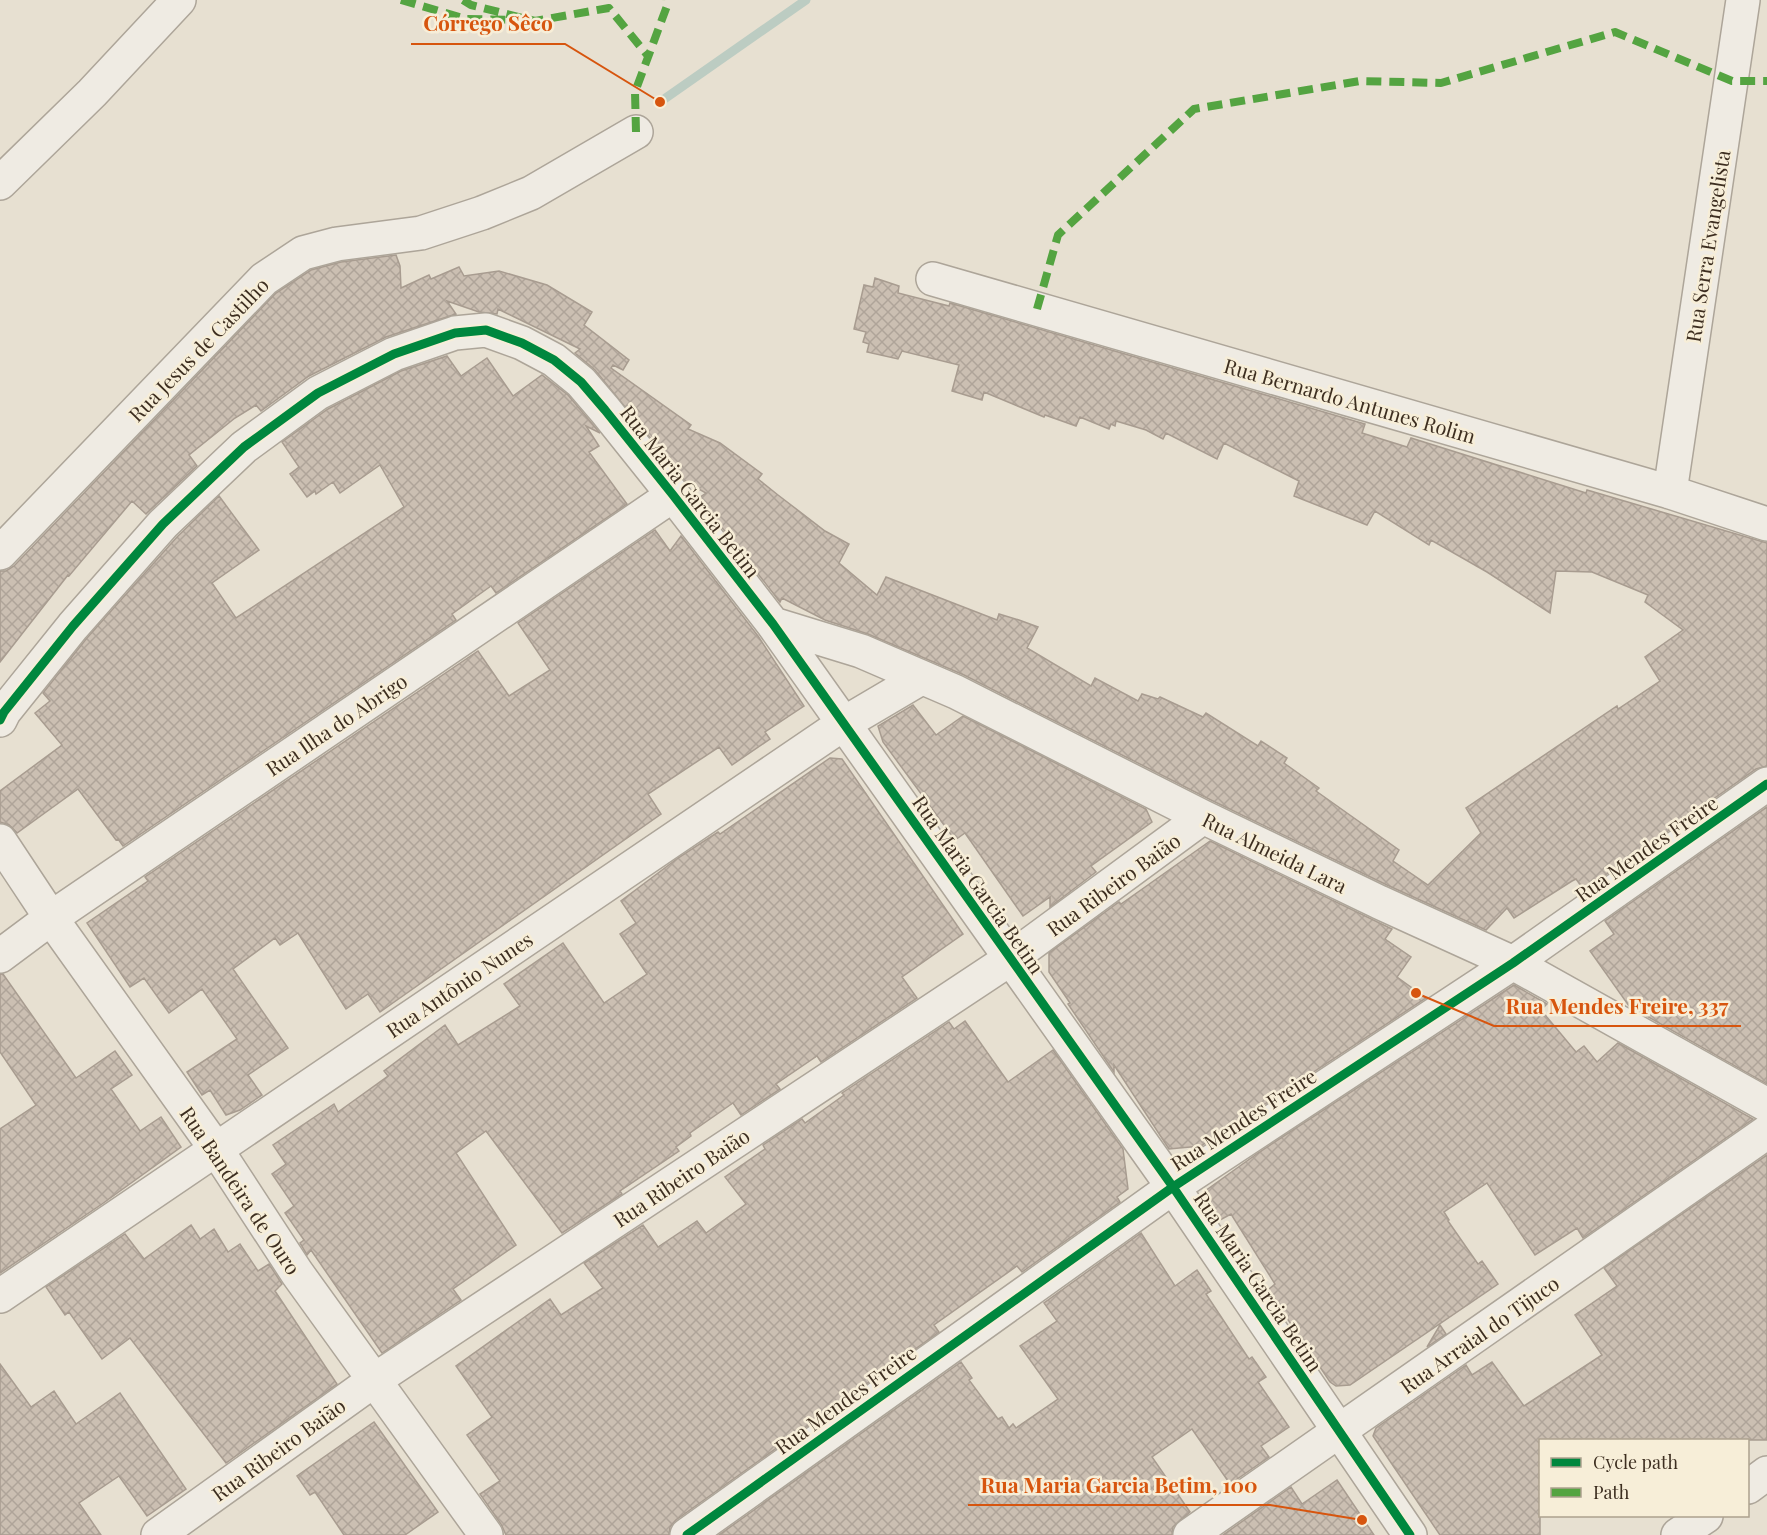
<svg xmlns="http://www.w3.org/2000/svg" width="1767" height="1535" font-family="'Playfair Display',serif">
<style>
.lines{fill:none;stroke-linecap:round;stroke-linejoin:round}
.stream{stroke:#bcccc2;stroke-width:9}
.building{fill:url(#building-cross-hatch);stroke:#a89c90;stroke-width:1.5}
.street-casing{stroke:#ada599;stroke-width:36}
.street{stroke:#efebe3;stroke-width:33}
.quiet{stroke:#54a441;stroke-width:8;stroke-dasharray:15 8;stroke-linecap:butt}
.cycleway-casing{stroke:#f7eed8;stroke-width:13}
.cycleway{stroke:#00873e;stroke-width:9}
.labels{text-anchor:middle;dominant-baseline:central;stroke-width:5;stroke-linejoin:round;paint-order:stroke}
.street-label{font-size:20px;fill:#3d2e20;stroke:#f7eed8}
.leader{fill:none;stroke:#d7550e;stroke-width:2}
.callout-dot{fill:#d7550e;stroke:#f7eed8;stroke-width:2}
.callout-label{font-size:21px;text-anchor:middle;font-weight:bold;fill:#d7550e;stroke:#f7eed8;stroke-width:5;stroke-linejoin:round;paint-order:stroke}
</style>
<defs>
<pattern id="building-cross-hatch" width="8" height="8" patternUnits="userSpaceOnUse" patternTransform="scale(1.5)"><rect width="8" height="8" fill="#cbbfb2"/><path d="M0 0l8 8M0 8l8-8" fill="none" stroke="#afa499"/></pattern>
</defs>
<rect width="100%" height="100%" fill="#e7e0d1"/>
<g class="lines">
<path class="stream" d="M660,102l146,-102"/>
</g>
<path class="building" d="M396,255l4,11 1,22 28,-13 2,4 28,-12 5,9 35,-5 48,14 45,27 -8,13 45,35 -6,10 -10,-5 -2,3 80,57 -3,4 32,14 42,31 -4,5 20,16 47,36 24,13 -10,19 38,32 9,-18 111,43 2,-6 20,6 19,7 -11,21 64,38 4,-8 43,23 4,-7 16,5 2,-2 43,20 3,-4 52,33 3,-5 26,17 -3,5 35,25 -3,3 83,59 -6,11 35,24 53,-52 -15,-25 151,-102 1,3 42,-28 -15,-24 38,-27 -38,-28 3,-7 -56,-23 -36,-1 -6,42 -63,-41 -56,-32 -2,5 -54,-34 -8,14 -73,-29 5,-15 -75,-38 -7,16 -51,-26 -3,6 -17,-9 -30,-9 -1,5 -4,-2 -2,5 -29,-12 -4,9 -31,-11 -1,2 -60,-25 -2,8 -30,-9 7,-26 -57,-14 -4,8 -31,-7 2,-8 -6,-2 3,-10 -12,-3 10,-44 9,2 2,-9 24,8 -1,7 51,13 1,-3 415,121 -3,9 45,14 4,-9 175,55 1,-3 180,53v223l-11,3 -172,121 -8,-11 -4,2 -58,37 -7,-10 -21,22 -99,-45 -176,-85 -247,-125 -96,-41 -43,-14 -43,-22 -2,4 -81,-104 7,-5 -20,-11 -91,-112 -20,-17 5,-4 -82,-40 -1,5 -18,-2 -32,-11 9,13 -70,23 -77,39 -48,35 -5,-6 -21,13 -46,37 8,11 -51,48 -14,-13 -63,75 -1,-1 -68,87v-91h6l8,-5 262,-273 35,-23 30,-8z
M447,356l14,20 26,-18 26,38 29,-21 26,20 32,38 -14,-7 13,20 -10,6 38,52 -131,89 -5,-7 -39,28 4,6 -333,226 -5,-7 -2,1 -38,-51 -61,44 -8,-8 -9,-3v-31l62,-46 -27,-32 15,-12 -7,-8 44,-55 90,-101 42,-41 40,54 -47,33 24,35 168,-111 -24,-42 -40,28 -7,-11 -17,12 -1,-3 -8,6 -17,-23 9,-7 -17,-25 46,-33 73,-38z
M655,530l15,21 11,-15 77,100 46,70 -39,26 5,7 -38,26 -13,-18 -71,47 13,20 -281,198 -12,-18 -22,15 -48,-76 -18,12 -5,-7 -42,31 55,79 -40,27 14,20 -22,15 -14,5 -16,-25 -8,5 -15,-23 50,-33 -35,-50 -33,24 -25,-35 -14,9 -43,-64 61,-42 -3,-4 333,-226 31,45 41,-26 -32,-47z
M913,705l23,30 27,-19 183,93 6,13 -61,44 5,6 -46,35v-10l-27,19 -58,-83 -10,7 -72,-98 -5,-16z
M830,758l12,1 121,175 -61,43 15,21 -96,64 -4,-6 -41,28 4,5 -39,26 -8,-12 -43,30 1,3 -15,11 3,4 -59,40 2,3 -60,39 -76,-102 -30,22 60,92 -63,44 8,11 -79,53 -71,-103 -4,5 -7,-12 4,-3 -19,-27 9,-7 -22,-32 14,-10 -13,-19 61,-41 4,8 50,-36 -4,-5 61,-46 13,20 62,-39 -16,-22 59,-41 41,60 43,-29 -27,-40 16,-11 -15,-22 57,-43 40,-26 2,2z
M1767,807v277l-138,-78 -39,-55 24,-17 -9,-13z
M1210,841l182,88 -7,10 26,18 -14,20 29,21 -225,148 -32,3 -55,-84v7l-46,-68 2,-1 -21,-31v-19l70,-51 2,2z
M0,974h3l73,104 39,-27 17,24 -21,14 29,42 21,-14 20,30 -79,57 -102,69v-144l36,-24 -36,-53z
M1514,985l33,19 -6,6 35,42 8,-6 13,16 21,-19 135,76 -170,119 -6,-10 -42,27 -48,-72 -43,29 5,8 -1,1 30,43 4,-3 16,23 -148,101 -14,1 -6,-4 -62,-92 7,-6 -44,-70 -11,6 -19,-26 57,-41z
M965,1021l43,61 45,-32 70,99 5,40 -11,8 3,5 -98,70 -5,-6 -83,59 5,7 -263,188 -6,7 -1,8h-163l-5,-11 -21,-30 20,-13 -33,-46 25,-18 -36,-51 94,-67 11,16 42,-27 -19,-25 59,-38 15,22 39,-26 9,12 40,-29 -21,-27 40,-28 -2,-4 39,-26 3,4 39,-28 -2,-2 107,-71 5,7z
M1767,1155v285h-227v95h-100l-63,-93 -4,-6 3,-8 90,-63 6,10 20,-13 32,44 78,-51 -27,-40 42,-29 -13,-18z
M191,1225l9,14 14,-10 14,23 12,-8 18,27 11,-7 13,20 -7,7 62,93 -111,79 -96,-125 -28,21 -33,-47 -4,3 -19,-28 79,-53 19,25z
M1141,1233l34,53 22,-16 14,21 -5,3 43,65 3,-2 14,20 -8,5 31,45 -28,19 8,11 -39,27 -38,-55 -40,28 38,55 -17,15 -1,8h-453l242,-173 11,16 -3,2 29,39 4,-2 7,11 4,-4 3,4 42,-29 -38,-53 37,-25 -13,-18z
M1440,1325l6,9 -19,13z
M0,1364l31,43 23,-16 22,33 44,-31 66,96 -39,27 -28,-40 -40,27 22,32h-101z
M374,1422l64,90 -33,23h-61l-29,-43 -5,3 -13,-19z
M1337,1480l37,55h-151l68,-48 11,17z"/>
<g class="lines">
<g class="street-casing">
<path id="street" d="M0,183l92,-90 87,-93
M933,279l737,213 97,32
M1670,492l73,-492
M0,553l264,-274 39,-26 34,-9 84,-11 61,-20 49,-20 105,-61
M773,624l88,27 95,41 247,125 176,85 134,61 254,142
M0,720l4,-8 69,-86 90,-102 81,-77 74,-54 76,-39 61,-21 31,-3 36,13 32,17 27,22 24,28 68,85 100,129 400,563 237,348
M0,841l51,77 165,231 81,124 189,262
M0,956l51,-38 622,-423
M0,1296l843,-572 78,-46
M1748,1487l19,-14
M158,1535l215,-154 637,-422 193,-142
M687,1535l486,-348 340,-224 254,-179
M1190,1535l577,-403
M1678,1535l28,-19"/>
</g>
<use href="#street" class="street"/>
<path class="quiet" d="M401,0l65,19 45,1
M463,0l8,5 64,16 74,-13 39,48
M636,132l-1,-40 32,-86 -2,-6
M1037,309l21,-74 136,-126 166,-28 81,2 174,-51 117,49h35"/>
<g class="cycleway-casing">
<path id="cycleway" d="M0,720l4,-8 69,-86 90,-102 81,-77 74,-54 76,-39 61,-21 31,-3 36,13 32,17 27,22 24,28 68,85 100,129 400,563 237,348
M687,1535l486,-348 340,-224 254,-179"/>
</g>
<use href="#cycleway" class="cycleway"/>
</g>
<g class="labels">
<g class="street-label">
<text transform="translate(1707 246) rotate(-81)">Rua Serra Evangelista</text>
<text transform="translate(198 349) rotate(-46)">Rua Jesus de Castilho</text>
<text transform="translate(1350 400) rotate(16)">Rua Bernardo Antunes Rolim</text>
<text transform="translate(691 491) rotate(52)">Rua Maria Garcia Betim</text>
<text transform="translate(336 724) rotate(-34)">Rua Ilha do Abrigo</text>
<text transform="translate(1646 848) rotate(-35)">Rua Mendes Freire</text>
<text transform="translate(1275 852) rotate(26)">Rua Almeida Lara</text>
<text transform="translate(979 884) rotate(55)">Rua Maria Garcia Betim</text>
<text transform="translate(1113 884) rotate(-36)">Rua Ribeiro Baião</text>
<text transform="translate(459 984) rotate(-34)">Rua Antônio Nunes</text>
<text transform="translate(1243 1119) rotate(-33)">Rua Mendes Freire</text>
<text transform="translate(681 1177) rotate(-34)">Rua Ribeiro Baião</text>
<text transform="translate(241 1190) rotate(56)">Rua Bandeira de Ouro</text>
<text transform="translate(1259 1281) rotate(56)">Rua Maria Garcia Betim</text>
<text transform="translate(1479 1334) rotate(-35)">Rua Arraial do Tijuco</text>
<text transform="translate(845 1399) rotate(-36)">Rua Mendes Freire</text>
<text transform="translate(278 1449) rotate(-36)">Rua Ribeiro Baião</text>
</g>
</g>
<path class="leader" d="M660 102L565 44H411M1416 993L1494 1026H1741M1362 1520L1270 1505H968"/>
<g class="callout-dot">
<circle cx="660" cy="102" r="6"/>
<circle cx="1416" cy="993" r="6"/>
<circle cx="1362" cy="1520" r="6"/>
</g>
<g class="callout-label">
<text x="488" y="31">Córrego Sêco</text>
<text x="1617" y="1014">Rua Mendes Freire, 337</text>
<text x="1119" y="1493">Rua Maria Garcia Betim, 100</text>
</g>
<rect x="1539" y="1439" width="210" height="78" fill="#f7eed8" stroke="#ada18e" stroke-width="1.5"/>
<rect x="1551" y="1458" width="30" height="9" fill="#00873e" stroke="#ada18e" stroke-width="1.5"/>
<text x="1593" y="1469" font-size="18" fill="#3d2e20">Cycle path</text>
<rect x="1551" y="1488" width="30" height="9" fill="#54a441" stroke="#ada18e" stroke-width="1.5"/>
<text x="1593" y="1499" font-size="18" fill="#3d2e20">Path</text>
</svg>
